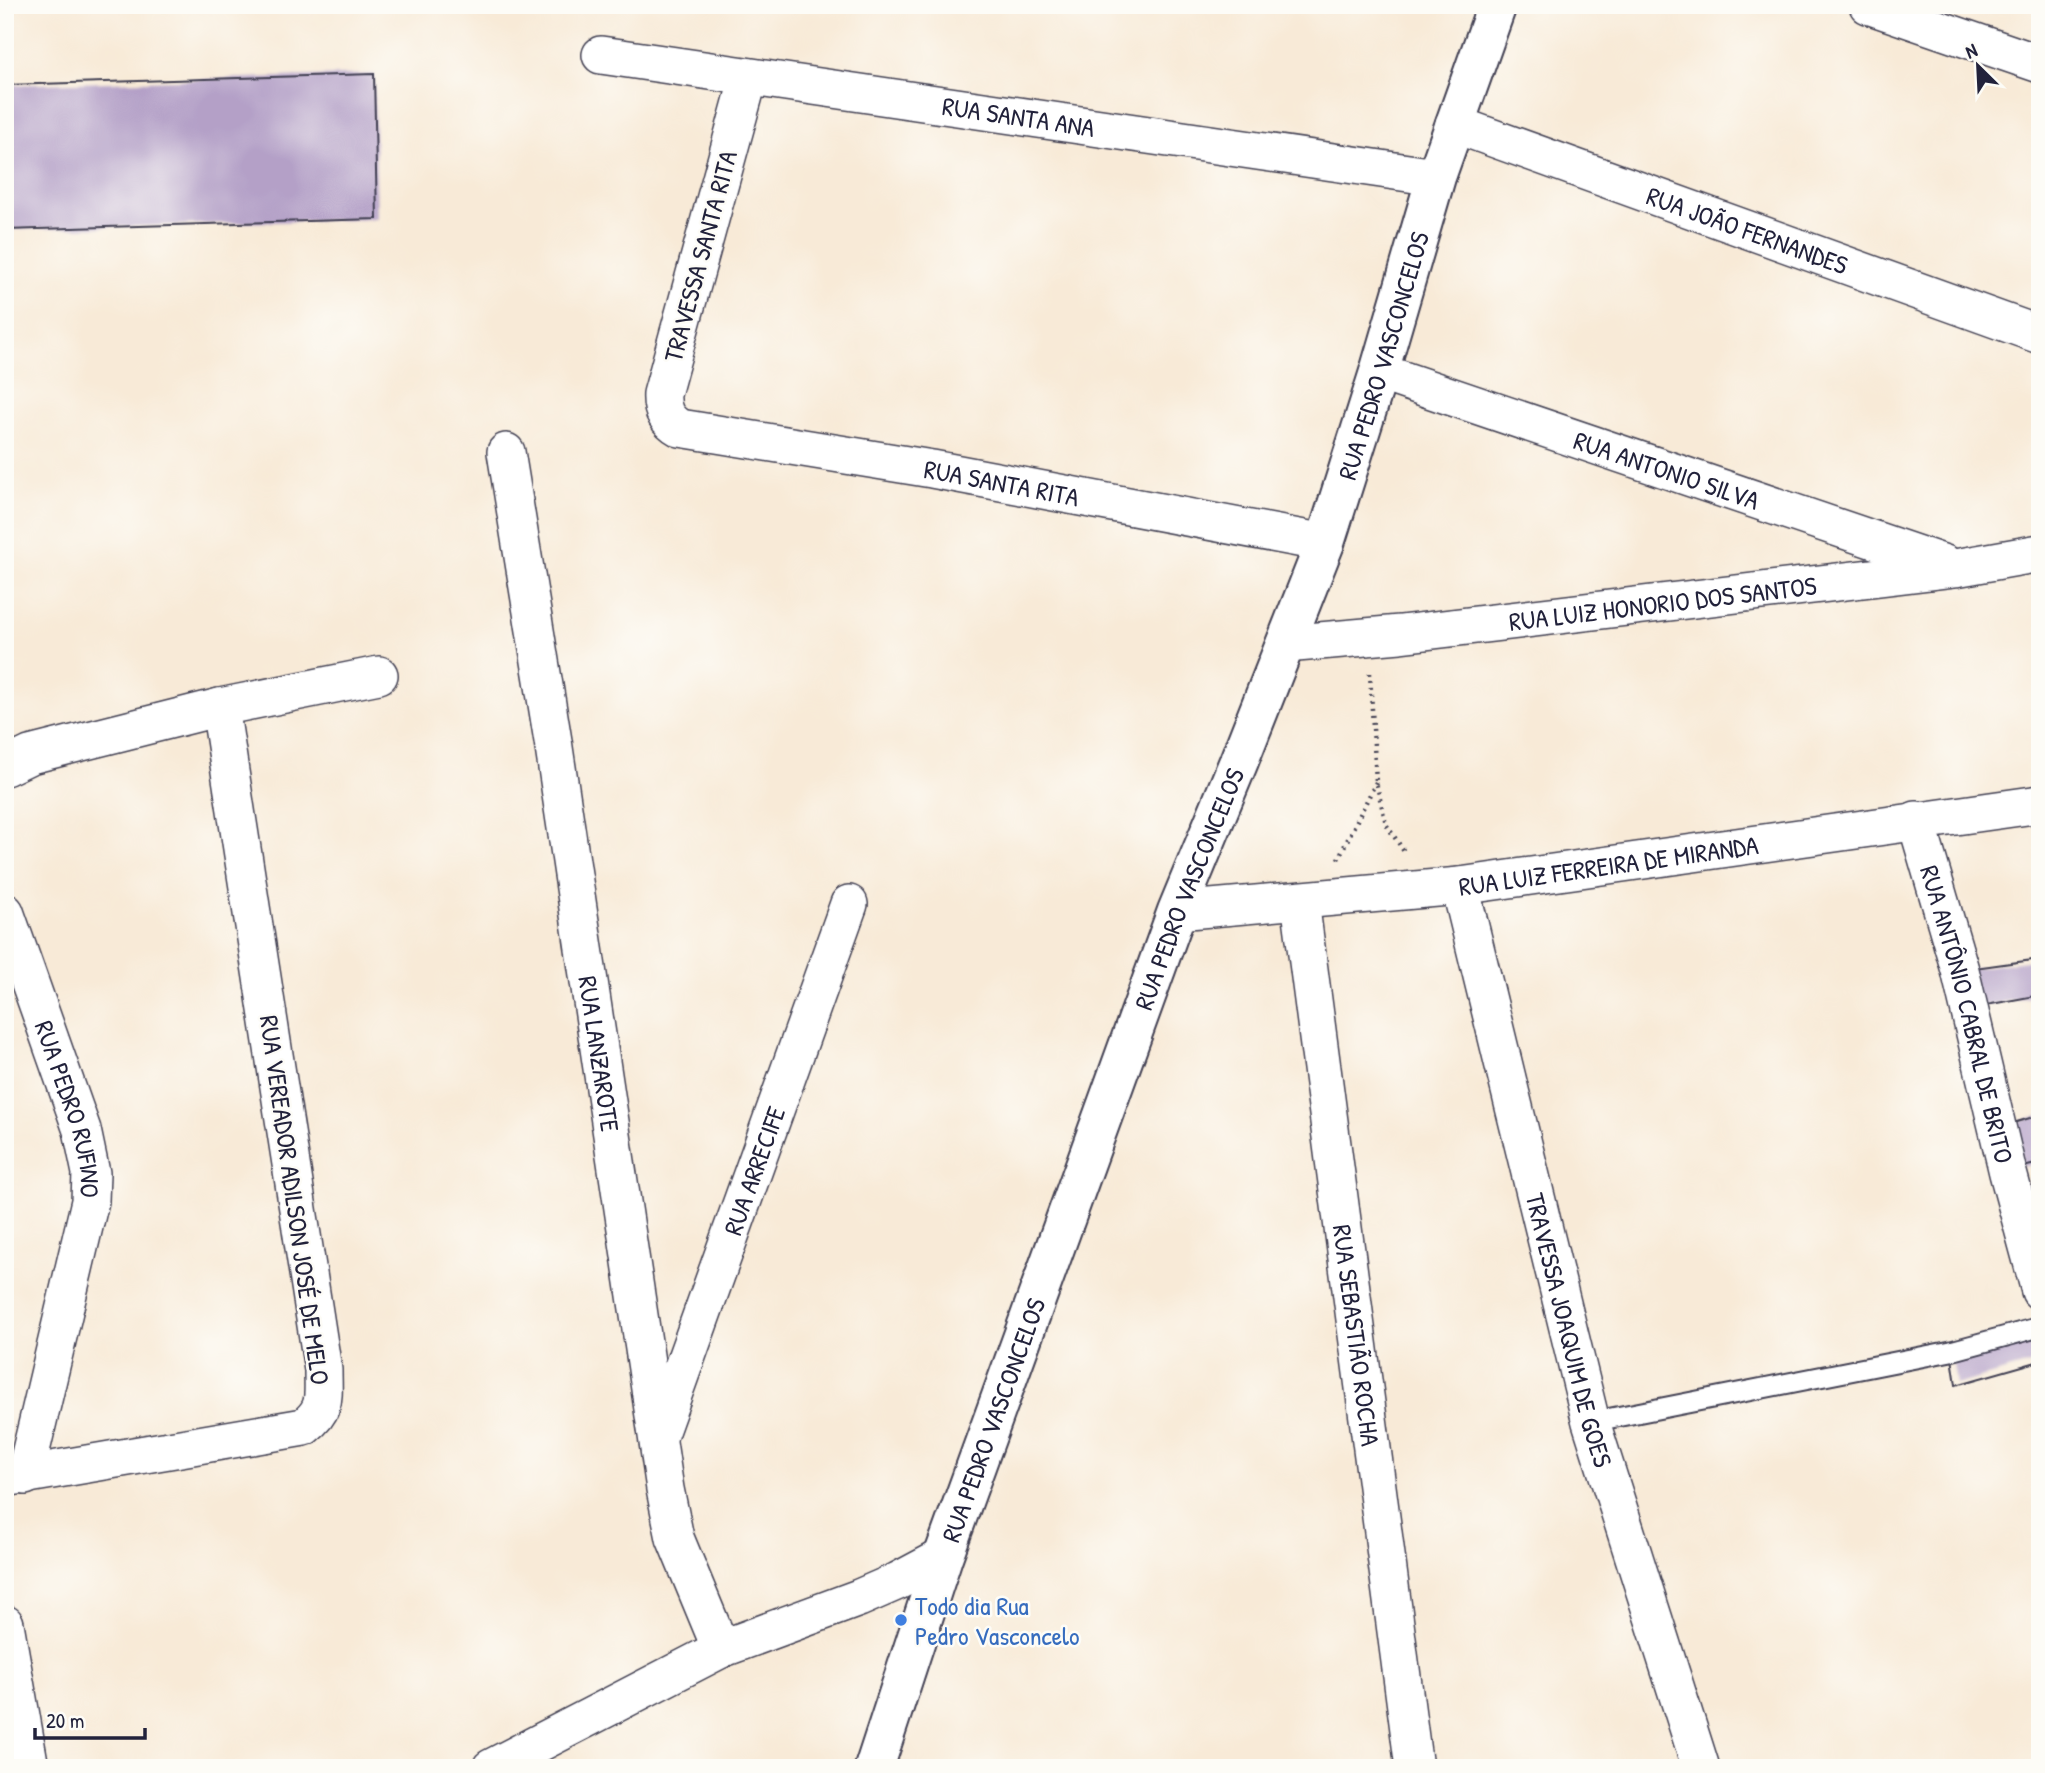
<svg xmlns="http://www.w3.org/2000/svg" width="2045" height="1773" font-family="'Patrick Hand',sans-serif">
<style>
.building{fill:#b4a0c7}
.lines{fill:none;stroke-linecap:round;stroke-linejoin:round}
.lane-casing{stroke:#424052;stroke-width:23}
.street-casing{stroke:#424052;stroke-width:40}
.secondary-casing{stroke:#424052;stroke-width:42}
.path{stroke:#424052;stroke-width:4.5;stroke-dasharray:2 5;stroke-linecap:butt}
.lane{stroke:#fff;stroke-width:19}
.street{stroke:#fff;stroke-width:37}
.secondary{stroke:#fff;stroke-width:38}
.shop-dot{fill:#3f7fe0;stroke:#fdfcf7;stroke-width:2.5}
.labels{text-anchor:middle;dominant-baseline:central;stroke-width:5;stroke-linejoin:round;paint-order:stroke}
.street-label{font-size:26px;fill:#22223b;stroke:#fdfcf7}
.shop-label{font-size:26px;fill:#366cbe;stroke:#fdfcf7;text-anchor:start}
</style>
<rect width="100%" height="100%" fill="#fdfcf7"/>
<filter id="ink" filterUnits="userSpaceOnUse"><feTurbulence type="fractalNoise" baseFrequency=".0143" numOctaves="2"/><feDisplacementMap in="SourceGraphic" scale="14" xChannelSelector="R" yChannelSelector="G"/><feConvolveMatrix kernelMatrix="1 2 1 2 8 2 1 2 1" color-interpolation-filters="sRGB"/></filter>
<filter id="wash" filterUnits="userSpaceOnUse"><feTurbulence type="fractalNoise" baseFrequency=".00686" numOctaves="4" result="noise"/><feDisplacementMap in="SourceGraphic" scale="28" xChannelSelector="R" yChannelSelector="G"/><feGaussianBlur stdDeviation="1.57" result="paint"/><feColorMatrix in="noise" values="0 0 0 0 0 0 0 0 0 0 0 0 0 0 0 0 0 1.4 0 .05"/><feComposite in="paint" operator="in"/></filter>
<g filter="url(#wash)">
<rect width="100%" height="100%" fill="#f8ead7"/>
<g id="blocks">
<path class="building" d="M374,74l3,145 -372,11v-145z
M2040,959v36l-70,13 -10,-38z
M2040,1115v48l-17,4 -10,-44z
M2040,1327v34l-84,24 -5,-34z"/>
</g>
</g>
<g filter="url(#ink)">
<use href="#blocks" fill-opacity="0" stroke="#424052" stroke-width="2"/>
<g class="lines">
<g class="lane-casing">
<path id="lane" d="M1591,1422l360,-71 89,-24"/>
</g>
<g class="street-casing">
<g id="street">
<path d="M1868,5l172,59"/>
<path id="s1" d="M601,55l835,122"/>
<path id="s2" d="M749,77l-87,317c-1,16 4,26 18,34l252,41 393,74"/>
<path id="s3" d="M1454,124l586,211"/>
<path id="s4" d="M1379,372l566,192"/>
<path id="s5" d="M506,452l47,289 112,748 10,49 46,111"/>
<path id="s6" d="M1285,644l115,-10 555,-66 85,-15"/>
<path d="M5,767l25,-12 190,-48 159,-32"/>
<path id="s7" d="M1916,820l44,150 48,203 32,118"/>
<path id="s8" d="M1460,886l131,536 110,346"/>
<path id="s9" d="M1300,901l114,867"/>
<path id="s10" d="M1177,911l283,-25 580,-82"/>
<path id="s11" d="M5,912l77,218 9,43 -1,28 -65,275"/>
<path id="s12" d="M659,1434l190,-530"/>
<path d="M5,1478l299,-51c23,-18 19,-29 19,-57l-103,-663"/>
<path d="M5,1624l25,144"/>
<path d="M491,1768l230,-119 138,-51 39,-17 45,-24"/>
</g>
</g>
<g class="secondary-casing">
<g id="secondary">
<path id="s13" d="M874,1768l69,-211 234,-646 62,-150 86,-218 54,-171 57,-195 61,-172"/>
</g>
</g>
<path class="path" d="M1370,673l6,109 10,42 19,29
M1338,859l38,-77"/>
<use href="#lane" class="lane"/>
<use href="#street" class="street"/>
<use href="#secondary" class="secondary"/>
</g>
</g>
<circle class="shop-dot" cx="901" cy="1620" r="7"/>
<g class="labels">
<g class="street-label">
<text stroke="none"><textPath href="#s1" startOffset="422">RUA SANTA ANA</textPath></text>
<text stroke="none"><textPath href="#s3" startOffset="312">RUA JOÃO FERNANDES</textPath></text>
<text transform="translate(700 256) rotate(-75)">TRAVESSA SANTA RITA</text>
<text stroke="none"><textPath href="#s13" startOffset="1502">RUA PEDRO VASCONCELOS</textPath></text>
<text stroke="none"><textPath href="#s4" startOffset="304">RUA ANTONIO SILVA</textPath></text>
<text stroke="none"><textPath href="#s2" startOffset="696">RUA SANTA RITA</textPath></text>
<text stroke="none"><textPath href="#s6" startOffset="380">RUA LUIZ HONORIO DOS SANTOS</textPath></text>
<text stroke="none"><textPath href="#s10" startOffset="434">RUA LUIZ FERREIRA DE MIRANDA</textPath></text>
<text stroke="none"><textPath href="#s13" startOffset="934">RUA PEDRO VASCONCELOS</textPath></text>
<text stroke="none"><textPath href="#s7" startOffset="201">RUA ANTÔNIO CABRAL DE BRITO</textPath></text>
<text stroke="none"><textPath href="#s5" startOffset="609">RUA LANZAROTE</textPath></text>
<text stroke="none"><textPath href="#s11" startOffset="208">RUA PEDRO RUFINO</textPath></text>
<text stroke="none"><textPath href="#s12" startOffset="280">RUA ARRECIFE</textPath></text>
<text transform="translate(295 1200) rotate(82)">RUA VEREADOR ADILSON JOSÉ DE MELO</text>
<text stroke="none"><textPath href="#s8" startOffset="457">TRAVESSA JOAQUIM DE GOES</textPath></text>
<text stroke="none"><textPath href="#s9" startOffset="438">RUA SEBASTIÃO ROCHA</textPath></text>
<text stroke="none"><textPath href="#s13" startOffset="368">RUA PEDRO VASCONCELOS</textPath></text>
</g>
<g class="shop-label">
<text x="915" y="1605">Todo dia Rua<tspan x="915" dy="30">Pedro Vasconcelo</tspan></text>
</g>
</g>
<rect width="2045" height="1773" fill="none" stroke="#fdfcf7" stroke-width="28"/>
<g transform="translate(1978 66) rotate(336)" stroke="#fdfcf7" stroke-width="5" paint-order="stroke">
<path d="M0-5L12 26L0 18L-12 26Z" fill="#22223b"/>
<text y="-10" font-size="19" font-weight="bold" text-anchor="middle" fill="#22223b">N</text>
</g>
<path d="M35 1728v10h110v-10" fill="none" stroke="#22223b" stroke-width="3.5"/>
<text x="46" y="1728" font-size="21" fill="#22223b" stroke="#fdfcf7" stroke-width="5" paint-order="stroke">20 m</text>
</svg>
